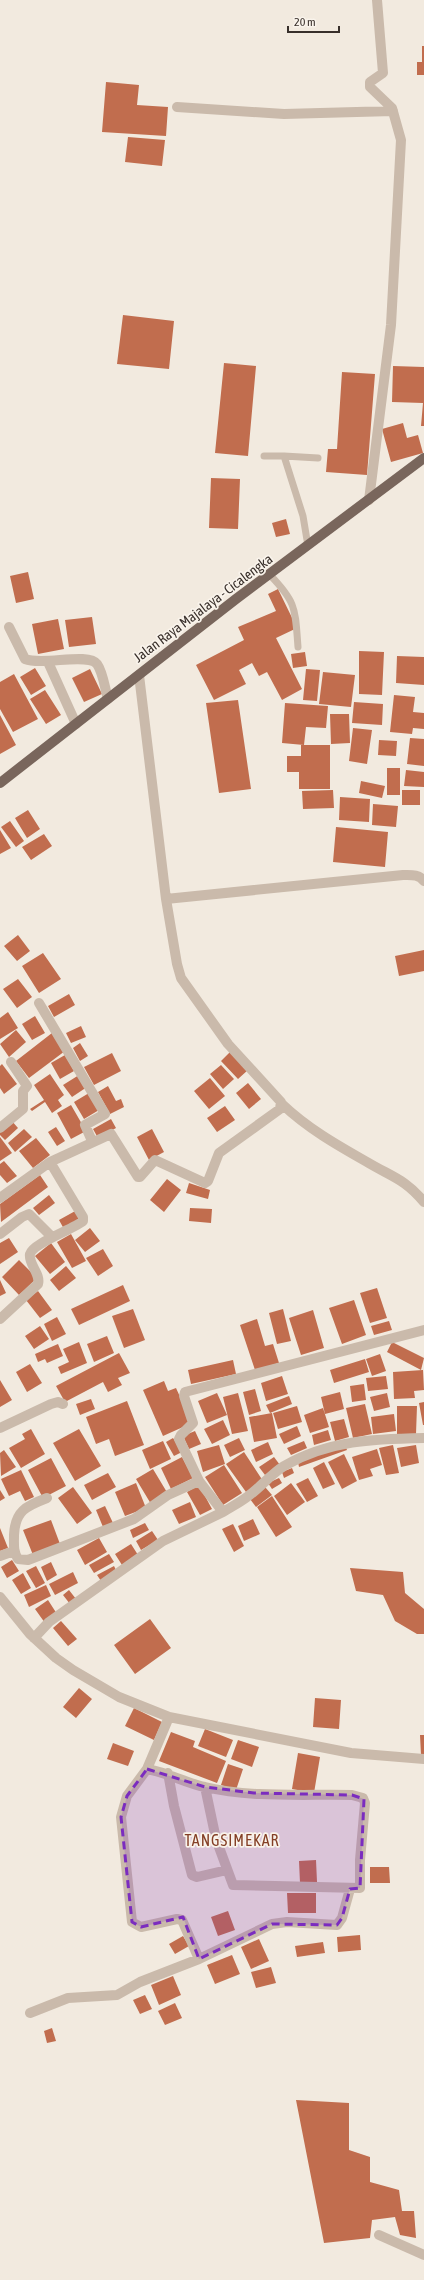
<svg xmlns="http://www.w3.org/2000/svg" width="424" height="2280" font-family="'Asap Condensed',sans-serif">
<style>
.building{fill:#c16d4e}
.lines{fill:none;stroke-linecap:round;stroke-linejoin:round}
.lane{stroke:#cabaab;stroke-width:7}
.street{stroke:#cabaab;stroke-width:10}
.primary{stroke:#79665c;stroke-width:10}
.marked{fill:#7b2cbf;fill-opacity:0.2;stroke:#7b2cbf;stroke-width:3;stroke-dasharray:8 5;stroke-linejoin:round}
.labels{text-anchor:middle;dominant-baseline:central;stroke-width:3.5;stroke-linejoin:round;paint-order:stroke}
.street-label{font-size:14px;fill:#382f2a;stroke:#f9f3eb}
.quarter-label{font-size:16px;letter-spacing:1px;fill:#843f26;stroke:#f9f3eb}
</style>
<rect width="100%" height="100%" fill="#f2eadf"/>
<path class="building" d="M422,46h2v29h-7v-13h5z
M106,82l33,3 -2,20 31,2 -2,29 -64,-4z
M128,137l37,3 -3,26 -37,-4z
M123,315l51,6 -5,48 -52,-5z
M224,363l32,3 -8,90 -33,-3z
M393,366l31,1v59h-3l2,-23 -31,-1z
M342,372l33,2 -8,101 -41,-3 2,-23h9z
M403,423l4,15 11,-3 5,18 -32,9 -9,-33z
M211,478l29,1 -2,50 -29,-1z
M286,519l4,15 -14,3 -4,-14z
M28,572l6,27 -18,4 -6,-27z
M278,589l19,39 -21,10 26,51 -20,11 -15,-28 -8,4 -7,-13 -13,7 7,14 -32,16 -18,-35 48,-25 -6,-13 38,-16 -8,-17z
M92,617l4,27 -27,3 -4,-27z
M58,619l6,30 -26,5 -6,-30z
M359,651l25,1 -2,43 -23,-1z
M305,652l2,14 -14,2 -2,-14z
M397,656l27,1v28l-28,-2z
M35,668l11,18 -15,9 -11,-18z
M90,669l12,25 -18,8 -12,-24z
M306,669l14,1 -3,31 -14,-1z
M323,672l32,3 -4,32 -32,-3z
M14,674l24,45 -25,13 -13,-23v-27z
M45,690l16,25 -15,9 -16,-25z
M394,695l21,2 -2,15 11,1v16l-11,-1 -1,6 -22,-2z
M238,700l13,89 -32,4 -13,-90z
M354,702l29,2 -1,21 -30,-2z
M285,703l43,3 -2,22 -20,-1 -2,18 -22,-2z
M330,714h19l1,29 -19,1z
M0,715l16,30 -16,9z
M353,728l19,2 -5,34 -18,-3z
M410,738l14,1v27l-17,-2z
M379,740l18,1 -1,15 -18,-1z
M301,745h29v44h-31v-17h-12v-16h14z
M387,768h13v27h-13z
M406,770l18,2v15l-20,-1z
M361,781l24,5 -3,12 -23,-5z
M333,790l1,18 -31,1 -1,-18z
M402,790h18v15h-18z
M340,797l30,2 -1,23 -30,-2z
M373,804l25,2 -2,21 -24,-2z
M28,810l12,19 -13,9 -12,-20z
M10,821l14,20 -8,6 -15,-20z
M336,827l52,5 -3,35 -52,-5z
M0,830l11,18 -11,6z
M44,834l8,12 -21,14 -9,-13z
M18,935l12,16 -13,10 -13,-15z
M424,950v21l-25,5 -4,-20z
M43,953l18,26 -22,14 -17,-27z
M18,979l14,18 -15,11 -14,-19z
M69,994l6,11 -21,12 -6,-11z
M8,1012l10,16 -18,11v-21z
M35,1016l10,17 -13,7 -10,-16z
M81,1026l5,11 -15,6 -5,-10z
M16,1030l10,12 -17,15 -9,-13z
M52,1033l13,18 -36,27 -13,-17z
M80,1043l8,13 -8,5 -7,-13z
M231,1051l17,19 -10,9 -17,-18z
M112,1053l9,18 -27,14 -10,-18z
M65,1055l9,16 -14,8 -9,-16z
M2,1064l15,20 -13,10 -4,-6v-22z
M221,1065l13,14 -11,10 -13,-15z
M50,1074l14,21 -6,5 4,6 -10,7 -7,-11 -13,9 -2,-2 14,-9 -10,-15z
M79,1075l8,12 -15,10 -9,-12z
M210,1078l15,18 -16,13 -15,-18z
M248,1083l13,16 -12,10 -13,-16z
M108,1086l8,15 5,-2 3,8 -14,7 -12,-22z
M89,1093l10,17 -15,9 -10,-17z
M71,1105l15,26 -15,8 -14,-26z
M225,1106l10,14 -18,12 -10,-14z
M111,1119l5,9 -18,10 -5,-9z
M11,1120l7,8 -13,12 -5,-5v-4z
M56,1127l9,14 -8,5 -9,-14z
M24,1129l8,8 -17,15 -7,-9z
M152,1129l12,23 -15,8 -12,-23z
M0,1137l12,16 -12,8z
M36,1138l14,17 -17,13 -14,-17z
M4,1161l13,15 -10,7 -7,-8v-11z
M40,1175l8,12 -47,35 -1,-18z
M167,1179l14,11 -17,22 -14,-12z
M189,1183l21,7 -2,9 -22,-6z
M49,1195l6,8 -16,12 -6,-7z
M190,1208l22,1 -1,14 -22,-2z
M77,1210l4,8 -17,11 -5,-9z
M90,1228l10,13 -15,11 -10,-12z
M71,1234l15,27 -14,7 -15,-26z
M9,1238l9,14 -18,12v-21z
M51,1243l14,19 -15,12 -15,-18z
M103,1249l10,17 -15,10 -12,-18z
M19,1260l18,18 -18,17 -17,-18z
M66,1266l10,12 -17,13 -9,-11z
M0,1280l6,13 -6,3z
M123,1285l7,16 -51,24 -8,-16z
M377,1288l10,30 -17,5 -10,-30z
M38,1291l14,19 -12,8 -14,-18z
M354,1300l12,35 -24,9 -13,-36z
M133,1309l12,31 -21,8 -12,-32z
M283,1309l8,32 -14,3 -8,-31z
M313,1310l11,38 -23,7 -12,-37z
M57,1317l9,17 -14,7 -8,-17z
M257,1319l8,27 8,-2 6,19 -24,7 -15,-45z
M389,1321l3,9 -18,5 -3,-9z
M40,1326l9,13 -15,10 -9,-13z
M107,1336l7,17 -20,9 -7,-18z
M79,1342l8,21 -26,11 -3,-7 11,-5 -6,-13z
M392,1342l32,16 -3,12 -34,-18z
M58,1344l5,12 -16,7 -2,-4 -7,3 -3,-8z
M119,1353l11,20 -12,5 4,7 -14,7 -5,-10 -38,20 -9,-16z
M380,1354l6,17 -14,5 -6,-17z
M365,1359l4,13 -35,11 -4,-13z
M233,1360l3,14 -45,10 -3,-14z
M30,1364l12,19 -15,9 -11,-20z
M423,1370l1,20 -10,1 1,7 -21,1 -1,-27z
M282,1376l6,18 -22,7 -5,-18z
M386,1376l2,13 -20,2 -2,-13z
M0,1380l12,20 -12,7z
M164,1381l4,10 8,-3 16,35 -29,13 -20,-46z
M364,1384l2,16 -14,2 -2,-16z
M255,1389l6,22 -12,4 -6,-23z
M340,1392l4,17 -19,5 -4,-17z
M217,1393l10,22 -20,8 -9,-22z
M238,1393l10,38 -16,3 -9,-37z
M387,1393l3,14 -16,4 -4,-14z
M289,1396l3,8 -22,9 -4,-8z
M91,1399l4,10 -15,6 -4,-11z
M127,1401l17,44 -29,11 -6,-17 -13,5 -10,-27z
M424,1402v23h-1l-4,-22z
M365,1404l7,30 -19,4 -7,-30z
M297,1406l5,16 -24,7 -5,-16z
M397,1406h20l-1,28h-19z
M323,1408l6,19 -19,6 -6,-18z
M272,1413l5,25 -23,4 -5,-25z
M394,1414l2,17 -23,3 -2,-17z
M344,1419l5,18 -14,4 -5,-19z
M223,1420l7,15 -18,9 -8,-15z
M297,1426l4,10 -17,8 -5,-10z
M31,1429l14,25 -24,14 -12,-20 16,-9 -3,-5z
M79,1429l22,37 -26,15 -22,-38z
M328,1430l3,10 -17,5 -2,-10z
M195,1431l6,13 -12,5 -6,-13z
M173,1438l9,14 -8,4 -8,-14z
M239,1438l6,12 -15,7 -6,-12z
M163,1441l8,18 -21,10 -8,-19z
M304,1441l3,7 -16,7 -4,-7z
M268,1442l5,12 -17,8 -5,-12z
M219,1445l6,19 -22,8 -6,-21z
M345,1445l2,5 -48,17 -1,-5z
M393,1445l6,28 -13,2 -7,-27z
M416,1445l3,18 -18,4 -4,-19z
M377,1449l5,16 -12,4 3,7 -14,4 -7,-23z
M4,1450l12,17 -15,9 -1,-23z
M244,1452l19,29 -17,11 -20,-28z
M344,1454l13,27 -15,8 -14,-27z
M182,1457l11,21 -22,11 -10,-21z
M274,1457l6,8 -15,10 -6,-8z
M51,1458l15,28 -23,12 -15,-28z
M324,1462l11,22 -12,5 -10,-21z
M224,1465l18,28 -19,12 -18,-28z
M292,1468l2,5 -10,5 -2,-6z
M153,1469l15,25 -17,10 -15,-25z
M21,1470l13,27 -9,4 -5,-10 -11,5 -8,-17z
M108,1473l8,14 -24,13 -8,-15z
M279,1478l3,5 -10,6 -4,-6z
M308,1478l10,18 -11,6 -11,-18z
M136,1483l10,25 -21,8 -10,-24z
M291,1483l14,19 -18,13 -13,-19z
M199,1485l13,24 -12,6 -13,-23z
M73,1487l19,26 -15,11 -19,-26z
M265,1487l7,8 -16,12 -6,-8z
M0,1490l5,8 -5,3z
M272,1496l20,31 -16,10 -19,-30z
M190,1502l6,15 -17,7 -7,-14z
M105,1506l8,17 -10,4 -7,-17z
M253,1519l7,15 -16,7 -6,-15z
M51,1520l9,24 -27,11 -10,-25z
M145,1523l4,7 -16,8 -3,-8z
M233,1524l11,22 -10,6 -12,-23z
M0,1528l8,20 -8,3z
M152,1531l6,9 -17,10 -5,-9z
M99,1538l8,14 -22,13 -8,-15z
M131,1544l7,11 -16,10 -7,-11z
M109,1554l5,8 -20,11 -5,-8z
M12,1560l7,11 -12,7 -6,-11z
M51,1562l6,13 -10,6 -6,-14z
M36,1566l9,17 -9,5 -10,-17z
M114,1566l3,6 -16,9 -4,-6z
M350,1568l53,4 2,21 19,16v25h-7l-22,-13 -12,-26 -27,-4z
M73,1572l5,11 -23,12 -6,-11z
M23,1573l8,15 -10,6 -9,-14z
M46,1585l5,11 -22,11 -5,-12z
M69,1590l7,9 -6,5 -7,-9z
M48,1600l9,14 -12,9 -10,-14z
M150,1619l21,29 -36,26 -21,-29z
M61,1621l16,18 -9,7 -15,-18z
M79,1688l13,11 -16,19 -13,-11z
M315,1698l26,2 -2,29 -26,-2z
M134,1708l28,14 -8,18 -29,-14z
M205,1729l28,11 -7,17 -28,-11z
M171,1732l24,9 -2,6 33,14 -9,22 -58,-22z
M420,1735h4v20h-3z
M238,1740l21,7 -7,20 -21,-8z
M113,1743l21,8 -6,15 -21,-7z
M298,1753l22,4 -6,36 -22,-4z
M228,1764l15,5 -7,21 -15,-5z
M316,1860l1,22 -17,1 -1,-22z
M370,1867h19l1,16h-20z
M287,1893h29v20h-28z
M228,1911l7,19 -17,6 -7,-19z
M360,1935l1,15 -23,2 -1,-15z
M183,1936l6,10 -14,8 -6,-10z
M259,1939l10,22 -18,8 -10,-22z
M323,1942l2,11 -28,4 -2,-11z
M232,1955l8,19 -25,10 -8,-19z
M271,1967l5,16 -20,5 -5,-16z
M173,1976l8,19 -22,10 -8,-20z
M145,1995l7,14 -12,5 -7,-14z
M175,2003l7,15 -17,7 -7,-14z
M52,2028l4,13 -9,2 -3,-12z
M296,2100l53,3v47l21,7v25l29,8 3,21h12l2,27 -16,-3 -5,-18 -23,3 -2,18 -46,5z"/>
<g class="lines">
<path class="lane" d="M264,456h20l19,60 5,30
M284,456l34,2
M270,575c27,28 25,34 28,72"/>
<path class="street" d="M177,107l107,7 109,-3
M369,500l22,-175 10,-185 -9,-32 -22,-21v-5l13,-9 -6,-73
M9,627l16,32c18,7 63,-7 72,5 6,8 8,25 11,35
M48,662l28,62
M166,899l237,-24c8,0 16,-1 21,6
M39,1003l66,111 -20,11 7,16
M282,1104c25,24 55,41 85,58 25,15 38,17 57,40
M0,1128l23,-19v-18l4,-5 -16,-24
M0,1198l50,-36
M0,1234l22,-17 7,-3 23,23
M0,1319l38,-35c3,-10 -10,-20 -8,-30 3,-11 44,-25 53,-33v-4l-33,-55 61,-28 27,43h2l15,-17 50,23 3,-2 11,-28 61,-44 1,-7 -53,-58 -47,-66 -4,-14 -11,-65 -27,-224
M0,1428l51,-24 7,-2 5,2
M47,1498c-21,8 -32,13 -33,37 0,10 -1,16 4,24l10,1 106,-41 34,-24 31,-14
M223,1512c8,-5 16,-9 24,-15 13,-9 24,-23 37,-31 45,-26 90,-27 140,-28
M0,1556l14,-5
M0,1597l30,37 26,24 17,12 46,27 50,20 182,36 73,6
M34,1638l15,-16 114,-81 60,-29 -24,-31 -20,-42 2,-4 12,-12 -9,-27 1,-4 239,-62
M147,1769c22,4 38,14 58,18 47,11 99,7 147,8l11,3 2,5 -5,57v28l-127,-3 -17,-46 -11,-52
M168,1773l6,33 18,69 5,2 30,-7
M199,1959l73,-35 15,-2 50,3 5,-7 8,-29
M30,2013l38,-15 49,-3 23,-13 59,-23 -17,-39 -5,-1 -36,8 -9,-5 -11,-105 6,-21 20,-27 22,-52
M379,2235l45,20"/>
<path class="primary" d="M0,783l236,-184 188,-141"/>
</g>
<path class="marked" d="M147,1769l58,18 49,6 98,2 12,4 -4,89 -10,1 -8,29 -5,7 -65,-1 -73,35 -16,-42 -42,10 -9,-5 -11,-105 6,-21z"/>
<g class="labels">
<g class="street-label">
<text transform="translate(203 608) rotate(-37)">Jalan Raya Majalaya - Cicalengka</text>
</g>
<g class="quarter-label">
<text x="232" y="1840">TANGSIMEKAR</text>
</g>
</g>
<path d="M288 26v6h51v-6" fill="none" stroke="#382f2a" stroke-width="2"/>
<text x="294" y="26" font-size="12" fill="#382f2a" stroke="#f9f3eb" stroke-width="3" paint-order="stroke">20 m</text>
</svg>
